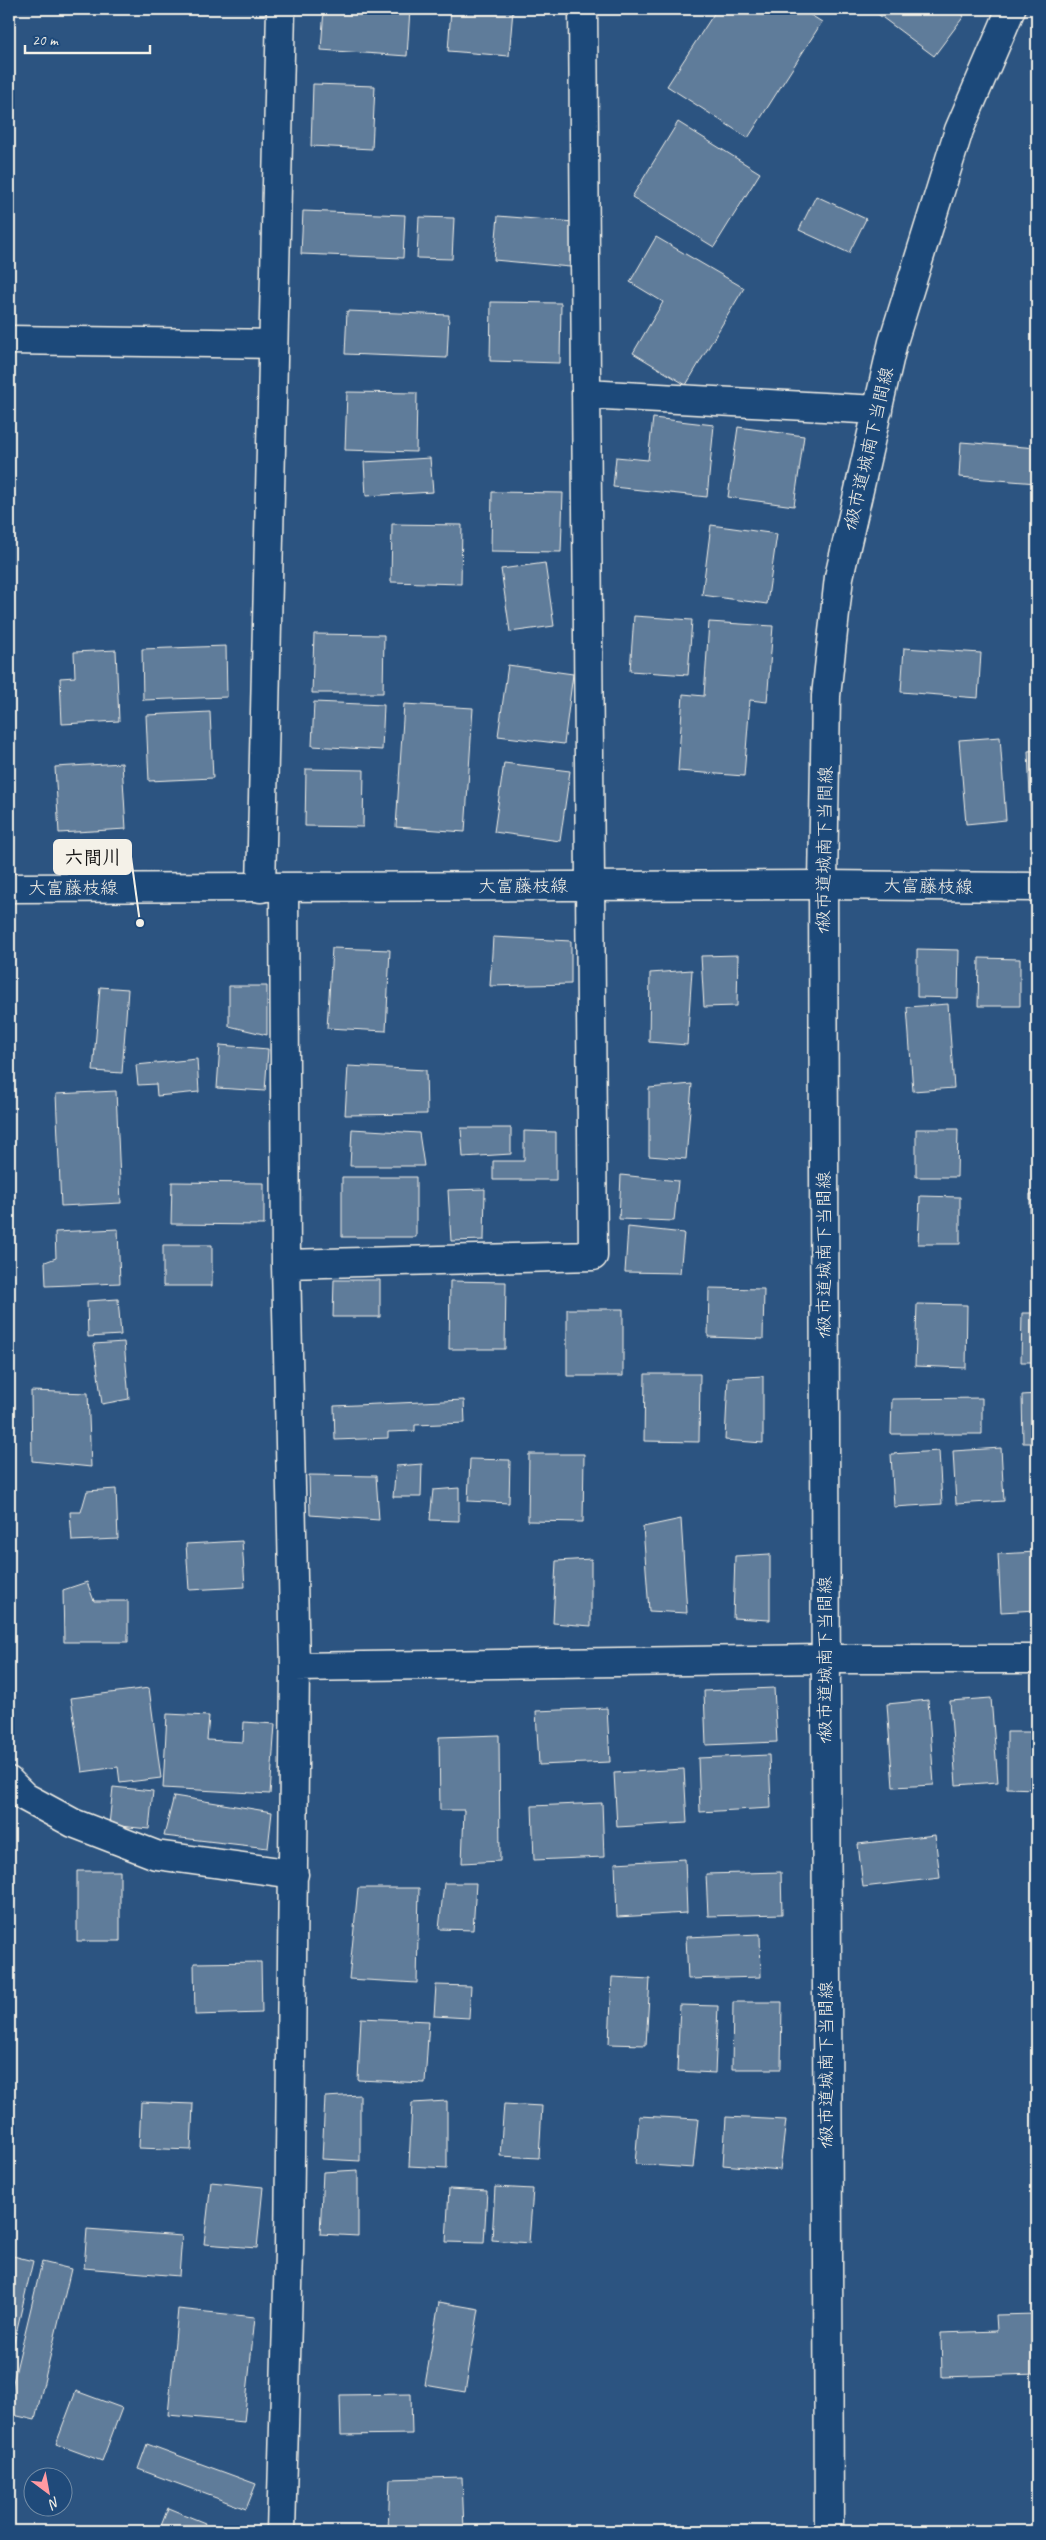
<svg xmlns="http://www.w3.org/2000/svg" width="1046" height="2540" font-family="Caveat,'Klee One',sans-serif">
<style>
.building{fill:#5e7b9a;stroke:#f4f1e8}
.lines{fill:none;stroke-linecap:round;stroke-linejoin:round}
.minor-casing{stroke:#f4f1e8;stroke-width:31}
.major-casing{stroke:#f4f1e8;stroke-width:31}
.minor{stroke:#1f4a7a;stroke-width:28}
.major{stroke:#1f4a7a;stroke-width:28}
.labels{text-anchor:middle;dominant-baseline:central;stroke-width:4;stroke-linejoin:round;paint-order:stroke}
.street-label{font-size:18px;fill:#f4f1e8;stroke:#1f4a7a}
.leader{fill:none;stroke:#f4f1e8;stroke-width:2}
.callout-dot{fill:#f4f1e8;stroke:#1f4a7a;stroke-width:2}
.callout{fill:#f4f1e8;stroke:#f4f1e8;stroke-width:2}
.callout-label{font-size:19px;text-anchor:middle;font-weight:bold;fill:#111}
</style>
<rect width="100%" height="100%" fill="#2c5481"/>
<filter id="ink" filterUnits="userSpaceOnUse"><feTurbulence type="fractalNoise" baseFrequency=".02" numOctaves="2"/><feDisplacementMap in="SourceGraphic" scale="10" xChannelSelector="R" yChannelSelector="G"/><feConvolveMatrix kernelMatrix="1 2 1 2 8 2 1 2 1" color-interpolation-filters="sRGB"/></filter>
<g filter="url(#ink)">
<path class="building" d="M324,9h86l-3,47 -86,-6z
M451,9l62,1 -4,46 -61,-5z
M717,9h84l21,13 -74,116 -81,-52z
M878,9h77l9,7 -30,40 -59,-44z
M313,84l62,2 -3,63 -61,-3z
M678,122l82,51 -46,74 -82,-50z
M816,196l50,23 -17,34 -50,-23z
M303,211l102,4 -2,43 -102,-4z
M498,216l76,6 -4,45 -76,-7z
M419,217l35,1 -2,41 -35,-1z
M656,237l88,51 -58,97 -53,-32 30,-51 -33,-20z
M491,302l70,1 -1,60 -70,-2z
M347,311l102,4 -2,43 -102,-4z
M347,392l70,1 -1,59 -71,-2z
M653,418l61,7 -7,72 -94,-10 3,-30 32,3z
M738,427l66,9 -10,70 -66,-9z
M961,442l76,6v35l-78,-6z
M430,458l3,34 -67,4 -2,-34z
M492,492l71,1 -2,59 -70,-1z
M392,524l70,1 -1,59 -70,-2z
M711,525l66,9 -10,70 -65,-9z
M545,563l9,63 -44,6 -9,-63z
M634,616l58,4 -4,55 -58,-4z
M709,622l64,4 -6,76 -17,-2 -6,76 -66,-5 5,-77 21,2z
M314,634l70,1 -1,58h-71z
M226,646l1,51 -84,3 -1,-51z
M904,648l77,5 -3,45 -77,-6z
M116,650l3,71 -57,3 -2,-46 15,-1 -1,-25z
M508,665l65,9 -9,70 -66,-8z
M314,702l70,3 -2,45 -70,-4z
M404,704l69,4 -8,124 -69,-5z
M210,712l3,66 -64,3 -3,-66z
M1000,737l6,83 -40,4 -7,-84z
M1037,750v68h-6l-3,-67z
M122,763l4,66 -67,4 -4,-66z
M504,763l66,8 -10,70 -66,-9z
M306,769l58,1 -1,57 -58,-1z
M493,937l78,4v43l-81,2z
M332,948l58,2 -4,81 -59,-3z
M917,949l42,1 -1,48 -41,-1z
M738,955l-1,51 -33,1 -3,-51z
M979,958l41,1v47h-42z
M692,970l-5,75 -38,-3 1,-69z
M229,986h38v49l-38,-9z
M100,987l28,2 -6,84 -29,-2z
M948,1004l6,84 -41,3 -6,-84z
M220,1045l48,4 -3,42 -48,-3z
M197,1059l2,33 -42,4 -1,-12 -18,1 -2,-20z
M348,1066l78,4 1,44 -82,1z
M692,1084l-6,75 -37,-3v-68z
M116,1091l5,112 -60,3 -5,-112z
M461,1128h50v26l-48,3z
M352,1129l67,4 5,33h-74z
M916,1129h42l-1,48h-41z
M1033,1129h4v48h-5z
M524,1131l32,1v48h-63v-19h31z
M621,1175l57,6 -4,40 -55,-2z
M342,1177h74v60h-74z
M172,1182l92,1v42l-93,-1z
M485,1189l-1,51 -33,1 -3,-51z
M1030,1194h7v49h-7z
M920,1196l40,1v47h-42z
M628,1227l56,6 -4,40 -55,-1z
M118,1229l2,54 -74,3 -1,-24 11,-4 -1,-26z
M163,1245h49v41h-49z
M334,1280h46v37h-47z
M450,1281l56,1 -1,67h-56z
M709,1288l55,1 -1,50 -55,-2z
M118,1299l3,36 -33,2 -1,-36z
M917,1304l50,1 -1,63 -51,-2z
M567,1309h56v67h-56z
M1022,1313h15v49h-16z
M124,1342l5,57 -27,5 -8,-60z
M645,1374h55l-1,68 -55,-1z
M763,1376v67l-38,-3 3,-62z
M31,1391l57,2 3,74 -59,-6z
M1037,1394v49h-14l-1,-48z
M982,1398v36h-91l1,-35z
M464,1400l1,23 -50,2v6l-27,1v6l-53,2 -1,-34z
M1001,1448l3,53 -48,3 -3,-53z
M939,1451l3,53 -48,3 -3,-53z
M529,1454h55l-1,68 -55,-1z
M470,1459l40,1 -1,43 -41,-2z
M422,1464l-1,33h-28l3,-31z
M309,1475l67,1 3,44 -69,-5z
M459,1488v33l-29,-1 3,-30z
M116,1489l2,50 -46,2 -2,-29h11l6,-21z
M681,1519l6,94 -38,-2 -6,-84z
M242,1541l3,46 -56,3 -3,-46z
M1037,1552v58l-36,2 -3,-58z
M770,1554v66l-37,-2 2,-62z
M591,1559v67l-38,-3 3,-62z
M87,1582l7,19h34v41h-64l-1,-52z
M149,1688l12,90 -41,5 -2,-16 -36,5 -11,-74z
M774,1688l3,54 -71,3 -2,-54z
M991,1698l7,84 -42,3 -6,-84z
M928,1700l6,85 -41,2 -6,-83z
M607,1708l3,54 -71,3 -3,-54z
M167,1714l42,2 -2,24 36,2 1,-20 31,2 -5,70 -107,-6z
M1007,1732h30v57l-30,-1z
M499,1735l1,126 -38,2 2,-53h-24l-1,-73z
M769,1755l2,53 -71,4 -2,-54z
M684,1769l3,54 -70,4 -3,-54z
M113,1787l40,4 -4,38 -40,-4z
M174,1796l98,16 -4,36 -104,-12z
M602,1803l2,54 -70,3 -2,-54z
M935,1835l5,43 -77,9 -5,-43z
M685,1859l2,54 -70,4 -2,-54z
M77,1871h43v70h-43z
M781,1872l1,42 -74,2 -2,-42z
M444,1883h32l-3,47 -34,-1z
M358,1888h61l-2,95 -68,-4z
M760,1934l1,43 -73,2 -2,-42z
M261,1962l1,51 -67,2 -1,-52z
M612,1977l38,2 -4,66 -37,-1z
M436,1985l35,1 -2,32 -35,-2z
M733,2002h49l-1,67h-49z
M680,2005l38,1 -3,67 -38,-2z
M361,2018l68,3 -4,62 -67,-3z
M360,2095v66l-38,-2 3,-62z
M447,2101v67l-38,-2 3,-63z
M141,2102l52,2 -2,46 -52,-2z
M504,2104l38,2 -3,52 -39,-2z
M639,2116l59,3 -5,49 -58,-4z
M726,2117l60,3 -6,50 -57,-5z
M358,2170v66l-38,-2 3,-62z
M211,2182l52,5 -6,61 -53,-4z
M495,2187l38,2 -4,54 -37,-3z
M449,2189l38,2 -3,52 -38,-1z
M87,2229l95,7 -3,40 -95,-8z
M9,2255l24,6 -24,102z
M42,2262l29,7 -36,151 -26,-6v-15z
M439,2302l40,7 -14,83 -40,-7z
M178,2309l77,8 -11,105 -76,-7z
M1037,2314v60l-95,3 -1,-44 56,-2 -1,-16z
M76,2391l46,17 -20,53 -46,-17z
M411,2394l1,40 -71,1 -1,-40z
M147,2444l109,40 -10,25 -108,-40z
M462,2477l2,54h-76l2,-52z
M168,2508l37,15 -3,8h-43z"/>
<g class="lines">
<g class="minor-casing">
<path id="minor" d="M9,340l264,4
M586,394l292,16
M261,888l20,-879
M286,1264l307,-8 -10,-1247
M295,1667l529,-8h213
M9,1781l16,16 48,26 83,32 138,19
M281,2531l8,-279 6,-585 -9,-403 -2,-376
M829,2531l-6,-1646 3,-189 13,-119 54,-235 66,-212 52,-121"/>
</g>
<g class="major-casing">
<path id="major" d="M9,888l814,-3 214,2"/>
</g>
<use href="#minor" class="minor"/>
<use href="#major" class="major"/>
</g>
</g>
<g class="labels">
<g class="street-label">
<text transform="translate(868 450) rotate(-77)">1級市道城南下当間線</text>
<text transform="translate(824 851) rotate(-89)">1級市道城南下当間線</text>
<text x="523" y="886">大富藤枝線</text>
<text transform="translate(928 886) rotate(1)">大富藤枝線</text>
<text x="73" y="888">大富藤枝線</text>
<text transform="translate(824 1256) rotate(-90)">1級市道城南下当間線</text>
<text transform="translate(825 1661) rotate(-90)">1級市道城南下当間線</text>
<text transform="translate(826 2066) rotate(-90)">1級市道城南下当間線</text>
</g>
</g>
<path class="leader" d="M140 923L131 857"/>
<circle class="callout-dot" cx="140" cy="923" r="5"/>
<rect class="callout" x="54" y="840" width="77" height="34" rx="5"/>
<g class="callout-label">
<text x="93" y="864">六間川</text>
</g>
<rect width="1046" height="2540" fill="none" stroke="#1f4a7a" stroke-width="30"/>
<rect x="15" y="15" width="1016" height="2510" fill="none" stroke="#f4f1e8" stroke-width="2" filter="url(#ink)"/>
<g transform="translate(48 2492) rotate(148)"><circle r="24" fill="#1f4a7a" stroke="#748da6"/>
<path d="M0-4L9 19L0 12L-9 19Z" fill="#ff9aa2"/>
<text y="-8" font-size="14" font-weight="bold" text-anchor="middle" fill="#f4f1e8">N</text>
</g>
<path d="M25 45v8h125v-8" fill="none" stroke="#f4f1e8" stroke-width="2.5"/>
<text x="32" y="45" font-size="15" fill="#f4f1e8" stroke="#1f4a7a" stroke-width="4" paint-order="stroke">20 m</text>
</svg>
